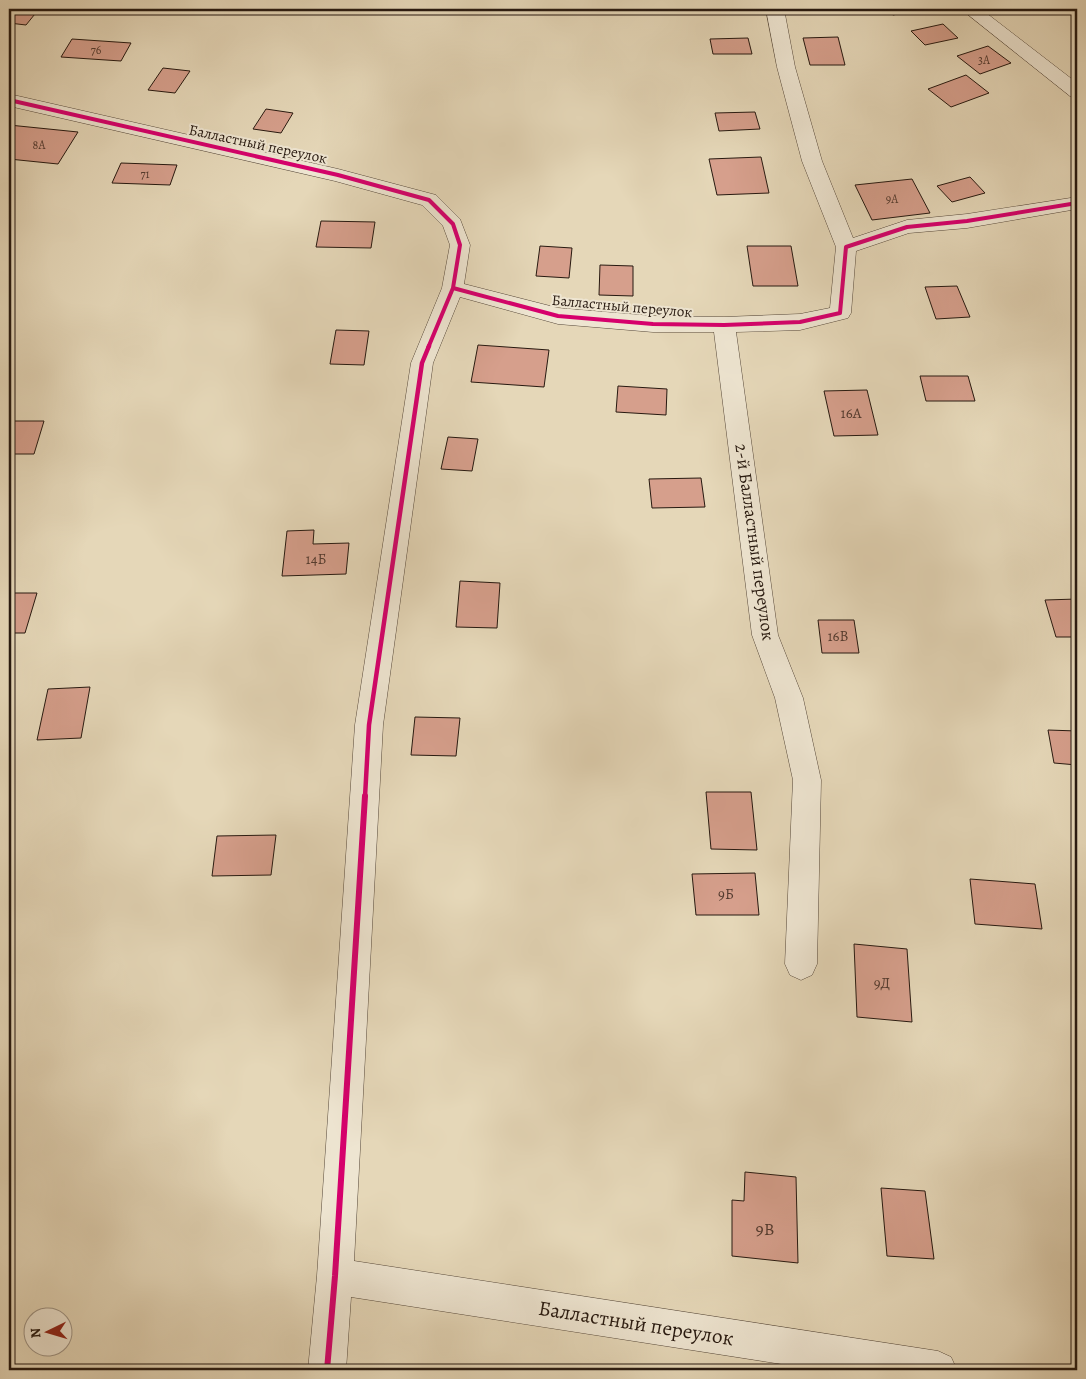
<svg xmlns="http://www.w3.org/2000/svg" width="1086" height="1379" font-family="Alegreya,serif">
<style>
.building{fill:#d69f8c;stroke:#271910}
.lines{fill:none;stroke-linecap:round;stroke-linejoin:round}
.street-casing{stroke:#56483a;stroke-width:1}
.street{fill:#eee5d1;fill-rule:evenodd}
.cycleway-far2-casing{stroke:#eee5d1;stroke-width:6}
.cycleway-far1-casing{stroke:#eee5d1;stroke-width:8}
.cycleway-casing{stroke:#eee5d1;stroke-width:9}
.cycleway-far2{stroke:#d6006c;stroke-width:4}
.cycleway-far1{stroke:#d6006c;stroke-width:4.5}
.cycleway{stroke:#d6006c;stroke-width:6}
.labels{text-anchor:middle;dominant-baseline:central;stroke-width:4;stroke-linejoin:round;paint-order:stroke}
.far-number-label{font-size:12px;fill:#533a2f}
.far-street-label{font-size:15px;fill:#271910;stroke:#eee5d1}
.number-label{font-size:15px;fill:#533a2f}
.street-label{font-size:18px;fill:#271910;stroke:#eee5d1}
.near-number-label{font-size:18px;fill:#533a2f}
.near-street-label{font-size:21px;fill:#271910;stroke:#eee5d1}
</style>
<rect width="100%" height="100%" fill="#e5d7b8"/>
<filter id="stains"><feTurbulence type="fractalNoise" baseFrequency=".004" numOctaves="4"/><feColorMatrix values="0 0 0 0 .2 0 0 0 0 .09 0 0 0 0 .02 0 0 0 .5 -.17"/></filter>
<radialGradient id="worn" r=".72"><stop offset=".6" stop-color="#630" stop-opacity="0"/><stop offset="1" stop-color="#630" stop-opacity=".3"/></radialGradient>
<path class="building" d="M12,9h27l-13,16 -17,-2v-10z
M886,9h35l-28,6z
M943,24l15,14 -33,7 -14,-14z
M838,37l7,28h-35l-7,-27z
M748,38l4,16h-39l-3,-15z
M72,39l59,4 -10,18 -60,-4z
M988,46l23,17 -31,11 -23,-18z
M163,68l27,3 -15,22 -27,-3z
M966,75l23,18 -38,14 -23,-18z
M266,109l27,4 -12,20 -28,-4z
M755,112l5,17 -41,2 -4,-18z
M9,125l69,7 -20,32 -49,-5z
M761,157l8,36 -52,2 -8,-36z
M121,163l56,2 -7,20 -58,-2z
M970,177l15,16 -33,9 -15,-16z
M912,179l18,34 -58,7 -17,-35z
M321,221l54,1 -4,26 -55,-1z
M540,246l32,2 -3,30 -33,-2z
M747,246h44l7,40h-45z
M600,265l33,1v30l-34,-1z
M957,286l13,31 -34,2 -11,-32z
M336,330l33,1 -5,34 -34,-1z
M478,345l71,5 -5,37 -73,-5z
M920,376h48l7,25h-49z
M618,386l49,3 -1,26 -50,-3z
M867,390l11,45 -44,1 -10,-45z
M13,421h31l-10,33h-25v-21z
M448,437l30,2 -6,32 -31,-2z
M701,478l4,29 -53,1 -3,-29z
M314,530l-1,14 36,-1 -3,31 -64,2 5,-45z
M460,581l40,2 -3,45 -41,-1z
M9,593h28l-12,40h-16z
M1077,599v38h-21l-11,-37z
M818,620h36l5,33h-37z
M90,687l-9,51 -44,2 11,-51z
M415,717l45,1 -4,38 -45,-1z
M1048,730l29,1v34l-23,-2z
M706,792h45l6,58 -46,-1z
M276,835l-5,40 -59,1 5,-40z
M755,873l4,42h-63l-4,-41z
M970,879l65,5 7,45 -67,-5z
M854,944l53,5 5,73 -55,-5z
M745,1172l51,5 2,86 -66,-7v-56l12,1z
M881,1188l44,3 9,68 -47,-3z"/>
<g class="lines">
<g class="street-casing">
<path id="street" d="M766,9h18l11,58 27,94 31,77 54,-18 60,-6 110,-17v12l-110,19 -58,5 -53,18 -5,62 -3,5 -48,12 -64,2 42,303 25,63 18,82 -4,184 -5,11 -11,5 -11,-5 -5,-11 8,-184 -18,-82 -23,-63 -38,-303h-61l-95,-8 -98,-27 -27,66 -50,362 -29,536 584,90 13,6 6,13h-137l-469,-73 -5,73h-38l9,-94 38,-551 56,-362 31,-75 8,-43 -7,-19 -21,-21 -87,-24 -326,-75v-12l329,75 98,26 24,24 10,26 -6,39 94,24 95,8 71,1 76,-3 30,-6 6,-61 -34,-86 -25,-94z
M961,9h20l96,74v15l-7,-2z"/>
</g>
<use href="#street" class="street"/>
<g class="cycleway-far2-casing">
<path id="cycleway-far2" d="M9,100l329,75 91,25 24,24 7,21 -7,43 105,28 95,8 71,1 76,-3 40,-9 6,-66 61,-20 60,-6 110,-18
M428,348l25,-60"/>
</g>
<g class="cycleway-far1-casing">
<path id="cycleway-far1" d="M365,797l4,-72 53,-362 7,-17"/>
</g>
<g class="cycleway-casing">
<path id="cycleway" d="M327,1370l8,-94 30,-480"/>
</g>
<use href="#cycleway-far2" class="cycleway-far2"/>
<use href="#cycleway-far1" class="cycleway-far1"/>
<use href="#cycleway" class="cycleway"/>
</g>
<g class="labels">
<g class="far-number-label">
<text x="96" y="50">76</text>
<text x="984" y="60">3А</text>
<text x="39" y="145">8А</text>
<text x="145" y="174">71</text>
<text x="892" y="199">9А</text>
</g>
<g class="far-street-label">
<text transform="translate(258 144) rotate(12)">Балластный переулок</text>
<text transform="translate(622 306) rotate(5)">Балластный переулок</text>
</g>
<g class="number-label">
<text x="851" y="413">16А</text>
<text x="316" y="559">14Б</text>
<text x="838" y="636">16В</text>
<text x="726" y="894">9Б</text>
<text x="882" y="983">9Д</text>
</g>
<g class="street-label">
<text transform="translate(755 542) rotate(82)">2-й Балластный переулок</text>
</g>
<g class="near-number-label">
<text x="765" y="1229">9В</text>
</g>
<g class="near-street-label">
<text transform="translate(636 1323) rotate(9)">Балластный переулок</text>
</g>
</g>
<rect width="1086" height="1379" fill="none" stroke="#e5d7b8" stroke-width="30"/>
<rect x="10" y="10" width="1066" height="1359" fill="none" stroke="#271910" stroke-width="2.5"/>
<rect x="15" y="15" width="1056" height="1349" fill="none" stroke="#271910"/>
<g transform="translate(48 1332) rotate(265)"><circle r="24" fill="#eee5d1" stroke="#9e9384"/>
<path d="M0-4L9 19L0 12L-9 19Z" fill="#8f2418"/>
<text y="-8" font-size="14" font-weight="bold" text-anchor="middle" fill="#271910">N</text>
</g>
<rect width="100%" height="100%" filter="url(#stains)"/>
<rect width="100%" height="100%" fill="url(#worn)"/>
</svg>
